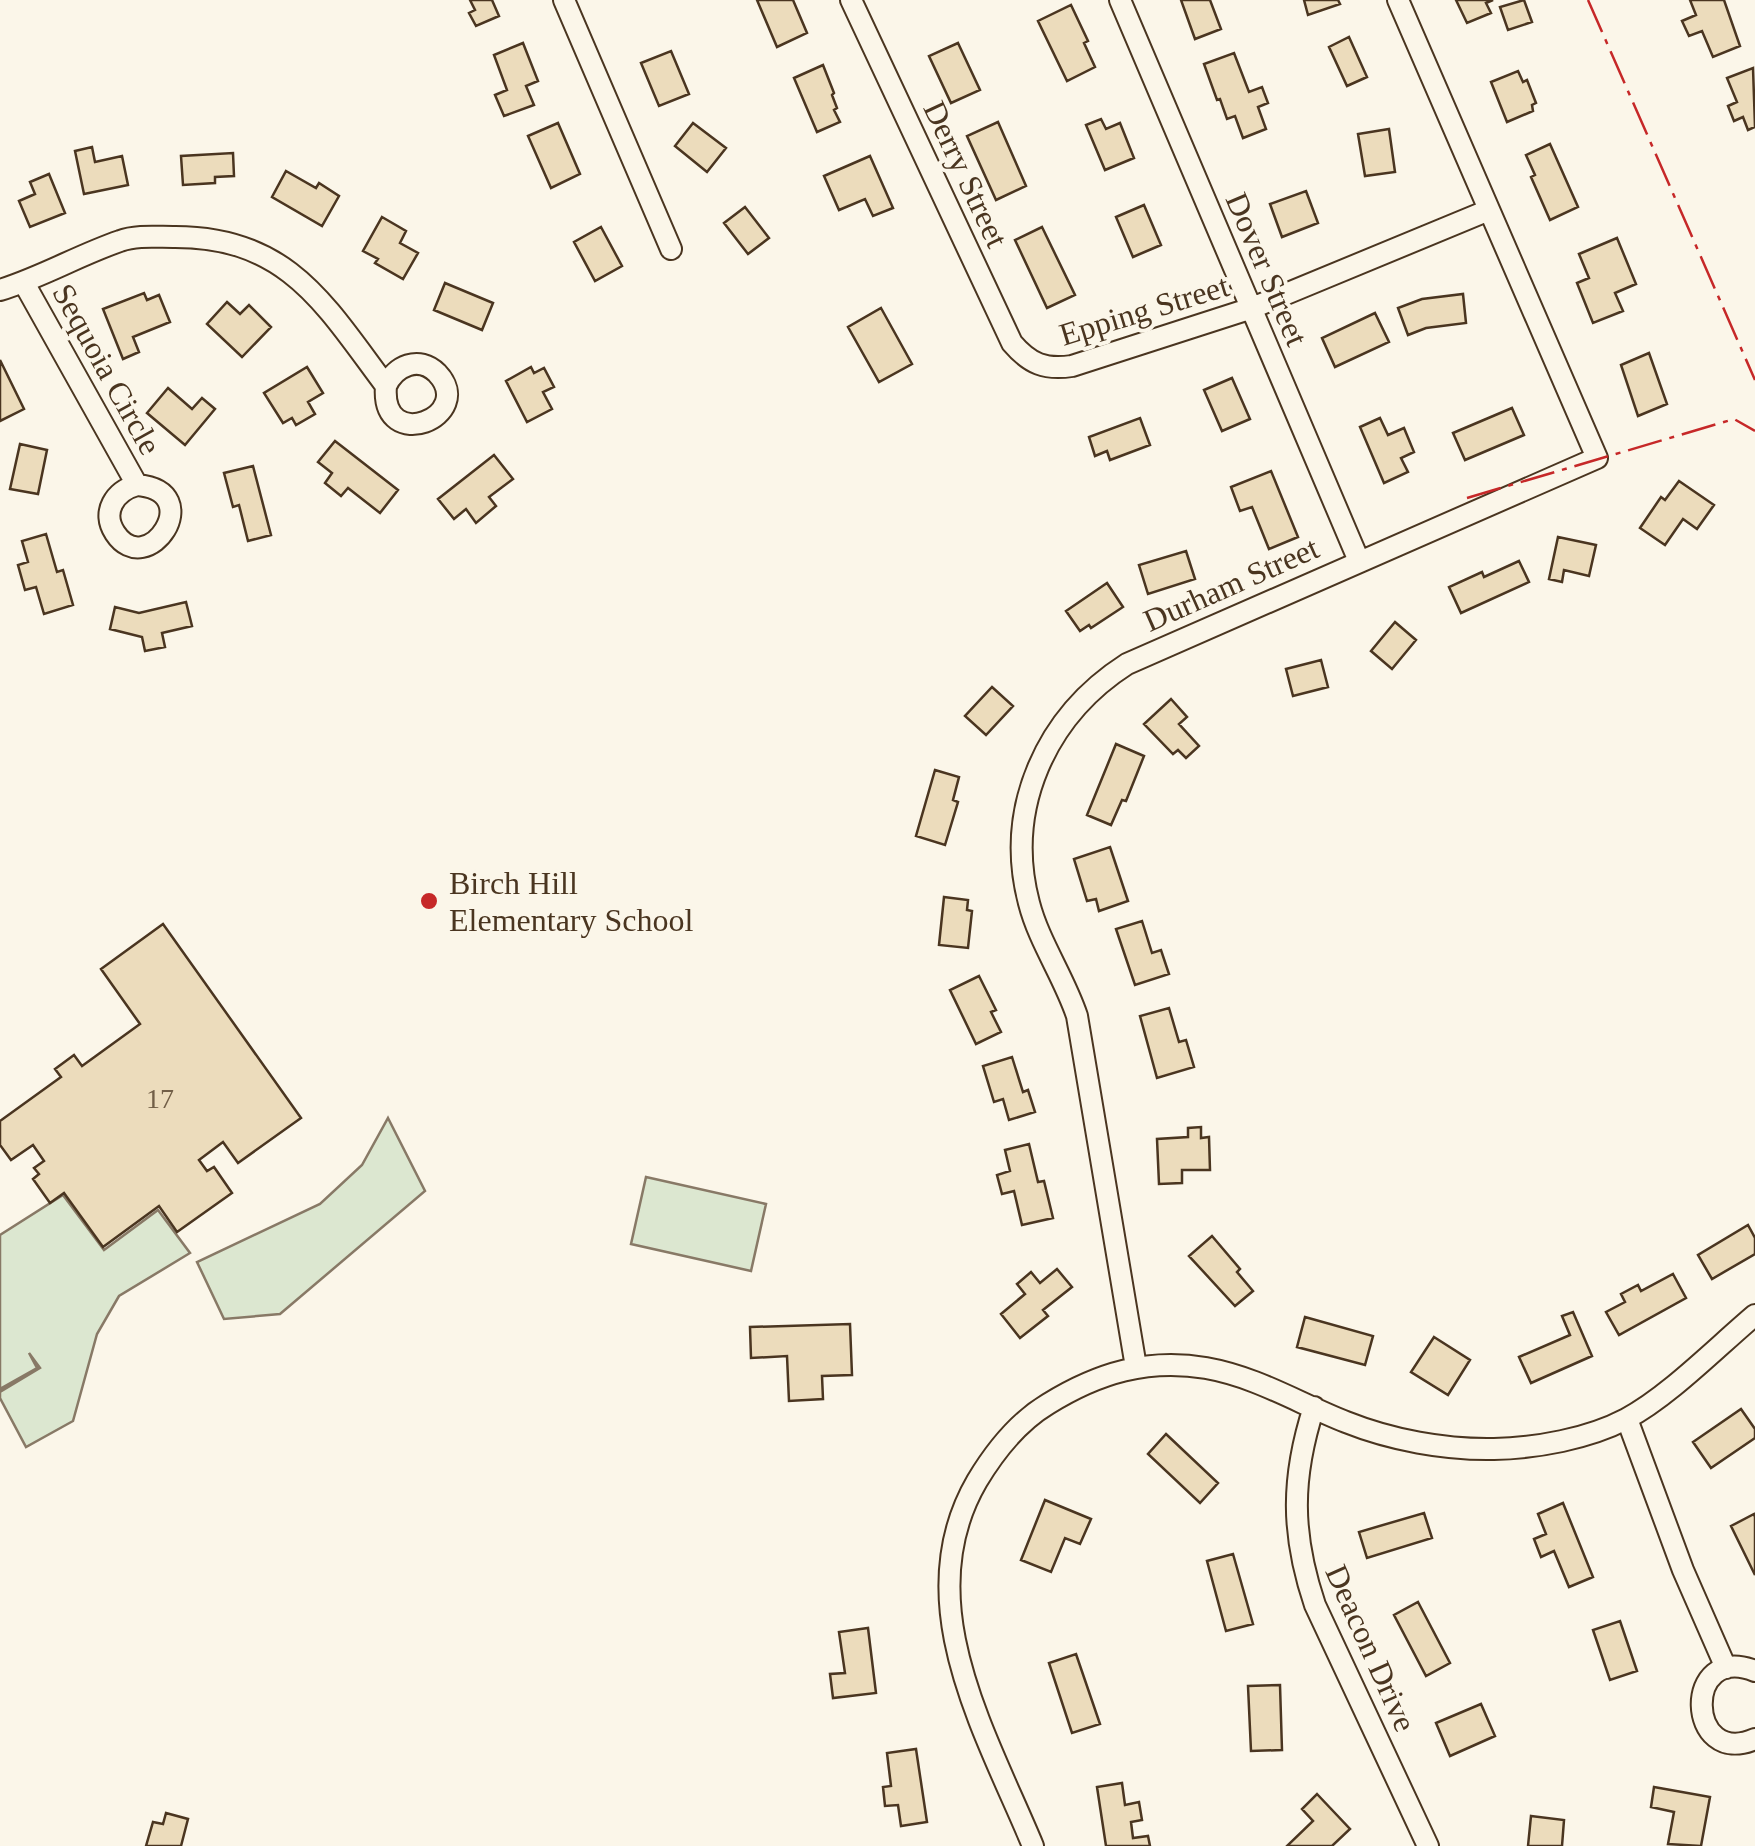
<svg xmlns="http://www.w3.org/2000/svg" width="1755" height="1846" font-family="'Times New Roman',serif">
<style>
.green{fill:#dce7d0;stroke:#887966;stroke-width:2.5}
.building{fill:#ecdcbc;stroke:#4a3520;stroke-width:2.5}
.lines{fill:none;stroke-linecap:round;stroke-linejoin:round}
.minor-casing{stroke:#4a3520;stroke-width:24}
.minor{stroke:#fbf6e9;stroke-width:20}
.power{stroke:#c62828;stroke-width:2.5;stroke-dasharray:35 8 5 8;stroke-linecap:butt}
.poi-dot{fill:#c62828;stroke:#fbf6e9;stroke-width:4}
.labels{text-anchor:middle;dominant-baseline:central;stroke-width:8;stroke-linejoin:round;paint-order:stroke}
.number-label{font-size:28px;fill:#725f47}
.street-label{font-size:32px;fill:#4a3520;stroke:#fbf6e9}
.poi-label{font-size:32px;fill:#4a3520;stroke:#fbf6e9;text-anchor:start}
</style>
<rect width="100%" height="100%" fill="#fbf6e9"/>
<path class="green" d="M388,1118l37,73 -145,123 -56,5 -27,-57 123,-58 42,-39z
M646,1177l120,27 -15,67 -120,-27z
M63,1195l41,55 54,-40 32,43 -71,43 -22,38 -24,87 -47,26 -26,-49v-6l40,-24 -11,-15 8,15 -37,21v-154z"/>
<path class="building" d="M470,0h22l7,16 -23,10 -7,-13 6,-3z
M757,0h36l14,33 -30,14z
M1181,0h29l11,29 -26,10z
M1304,0h34l2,4 -32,11z
M1456,0h37l-7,3 5,10 -24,10z
M1524,0l8,22 -24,8 -8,-23z
M1690,0h34l16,46 -27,11 -11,-26 -13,5 -7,-15 14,-6z
M1071,5l17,36 -4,2 11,24 -28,14 -29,-60z
M1349,37l18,40 -20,9 -18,-39z
M523,43l15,38 -12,5 8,19 -30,11 -9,-21 12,-5 -13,-35z
M958,43l22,47 -29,13 -22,-47z
M671,51l18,43 -30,12 -18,-43z
M1234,53l15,39 13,-5 6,16 -10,4 8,22 -23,9 -8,-22 -8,3 -7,-20 -3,1 -13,-36z
M823,65l11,28 -2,2 5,13 -3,2 6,12 -23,10 -23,-54z
M1753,68l2,59 -7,3 -5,-13 -9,4 -6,-15 9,-4 -10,-24z
M1518,71l5,11 4,-2 9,23 -4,2 1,6 -26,11 -16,-40z
M1101,119l5,10 14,-6 14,35 -29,12 -19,-45z
M998,122l28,64 -30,14 -29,-64z
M558,123l22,51 -29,14 -23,-52z
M693,123l33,25 -19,24 -32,-26z
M1389,129l6,43 -30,4 -7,-42z
M1550,144l28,63 -28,13 -19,-43 4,-2 -9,-20z
M92,147l3,15 27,-6 6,29 -44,9 -9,-43z
M233,153l1,23 -19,1v6l-32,2 -2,-29z
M870,156l23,52 -20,8 -8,-17 -26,11 -15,-34z
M286,171l30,17 3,-5 20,13 -17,30 -50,-29z
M49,174l16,39 -35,14 -11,-26 16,-7 -5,-12z
M1306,191l12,32 -36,14 -12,-33z
M1144,205l17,40 -28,12 -17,-40z
M745,207l24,31 -21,16 -24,-31z
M382,217l24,14 -6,12 18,10 -15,26 -28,-16 3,-4 -15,-8z
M601,227l21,39 -27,15 -21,-39z
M1042,227l33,68 -28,13 -32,-68z
M1617,238l19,46 -21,9 8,18 -30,12 -16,-40 12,-5 -10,-24z
M445,283l48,20 -11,27 -48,-20z
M144,293l3,7 12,-5 11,27 -37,15 6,15 -16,7 -20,-50z
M1463,294l3,29 -40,5 -18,7 -10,-27 24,-9z
M227,302l13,12 9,-9 22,22 -29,30 -35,-33z
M881,308l31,56 -33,18 -31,-55z
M1375,313l14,29 -54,25 -13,-29z
M1649,353l18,51 -29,12 -17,-51z
M0,360l24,49 -24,12z
M307,367l16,26 -15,9 7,12 -19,11 -4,-7 -9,5 -19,-30z
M531,367l3,6 10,-5 10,19 -11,5 9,17 -25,13 -21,-41z
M1232,378l18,41 -28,12 -18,-41z
M168,388l24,21 10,-11 13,11 -30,36 -38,-32z
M1512,408l12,27 -59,25 -12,-27z
M1140,418l10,27 -40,15 -3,-9 -12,5 -6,-19z
M1380,418l8,17 16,-7 10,24 -13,6 7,14 -24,11 -24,-56z
M335,441l63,49 -18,23 -32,-25 -7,8 -16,-13 7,-10 -14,-11z
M20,444l27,6 -9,44 -28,-5z
M494,455l19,24 -24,18 7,9 -20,17 -10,-14 -12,10 -16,-20z
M253,466l18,69 -23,6 -9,-36 -6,2 -9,-34z
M1271,471l27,66 -29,12 -17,-42 -12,4 -9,-24z
M1679,481l35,24 -17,24 -14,-10 -18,26 -25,-17 21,-31 4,3z
M46,534l11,38 6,-2 10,35 -29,9 -8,-27 -11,3 -7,-25 10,-3 -6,-21z
M1558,537l38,8 -7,31 -25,-6 -2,12 -13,-3z
M1186,551l9,28 -47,15 -9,-29z
M1519,561l10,21 -68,31 -12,-26 33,-15 2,5z
M1107,583l16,24 -32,21 -2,-3 -9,6 -14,-20z
M186,602l6,24 -30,7 3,14 -20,4 -3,-14 -32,-8 5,-22 24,6z
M1395,622l21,18 -24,29 -21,-18z
M1321,660l7,27 -35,9 -7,-27z
M992,687l21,19 -27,29 -21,-19z
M1171,699l16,18 -8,7 20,22 -13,12 -8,-8 -5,4 -29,-30z
M1116,744l28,12 -18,45 -4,-1 -11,25 -24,-10z
M935,770l24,7 -6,23 5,2 -13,43 -29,-9z
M1110,847l18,54 -29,10 -3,-12 -9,2 -13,-42z
M944,897l24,3 -1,10 5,1 -4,37 -29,-3z
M1142,921l10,32 9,-3 8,24 -34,11 -19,-56z
M163,924l138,194 -63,45 -15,-21 -24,18 8,11 7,-4 18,26 -55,39 -18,-26 -56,41 -39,-54 -14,10 -17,-24 6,-5 -5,-6 10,-7 -11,-16 -22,15 -11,-15v-24l61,-44 -6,-8 19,-14 8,11 58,-42 -39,-55z
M979,976l17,34 -5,2 10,20 -25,12 -26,-54z
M1169,1008l10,34 7,-2 8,27 -37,11 -17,-62z
M1012,1057l11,35 5,-2 7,22 -26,8 -6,-21 -9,3 -11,-36z
M1201,1127v11l8,-1 1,33h-28v13l-23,1 -2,-45 31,-2v-9z
M1029,1144l9,38 6,-1 9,37 -31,7 -8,-34 -12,3 -5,-19 13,-4 -5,-21z
M1748,1225l7,13v16l-43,25 -14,-24z
M1212,1236l28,33 -3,3 16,19 -18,15 -46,-50z
M1057,1269l15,18 -29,23 5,6 -28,22 -19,-24 24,-20 -8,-10 14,-12 9,11z
M1673,1274l13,24 -67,37 -13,-23 19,-10 -4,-8 17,-9 3,6z
M1573,1312l19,44 -61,27 -12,-26 51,-22 -8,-19z
M1305,1317l68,19 -8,29 -68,-18z
M850,1324l2,51 -30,1 1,23 -34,2 -2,-45 -36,2 -1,-31z
M1434,1337l36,23 -22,35 -37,-23z
M1741,1409l14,20v9l-44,30 -18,-26z
M1166,1434l52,49 -18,20 -52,-49z
M1045,1500l46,19 -11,25 -15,-6 -14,34 -30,-12z
M1563,1503l30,74 -24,10 -15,-36 -13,6 -7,-18 12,-5 -8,-20z
M1424,1513l8,25 -65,20 -8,-26z
M1754,1514l1,3v58l-24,-49z
M1233,1554l20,70 -27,7 -19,-70z
M1418,1602l32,61 -24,13 -32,-61z
M1620,1621l17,50 -27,9 -17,-50z
M868,1628l8,65 -43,5 -3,-24 15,-1 -6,-41z
M1076,1654l24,70 -28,9 -23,-70z
M1280,1685l2,65 -31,1 -3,-65z
M1481,1704l14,32 -45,20 -14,-33z
M916,1749l11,73 -26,4 -3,-21 -13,1 -2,-19 8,-1 -4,-33z
M1122,1783l3,22 14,-3 3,18 -11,2 2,16 15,-2 2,10h-44l-9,-59z
M1654,1787l56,10 -9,49 -33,-2 6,-32 -23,-5z
M1317,1794l33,35 -18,17h-45l26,-25 -11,-12z
M166,1813l22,6 -7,27h-35l7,-24 10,2z
M1531,1816l33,4 -2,26h-34z"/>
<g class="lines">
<g class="minor-casing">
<path id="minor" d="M564,0l107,249
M851,0l161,343c18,21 33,27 60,23l180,-58 237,-98
M1120,0l239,561
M24,283l113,202c-22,6 -36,27 -22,48 32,49 94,-42 22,-48
M0,290c42,-13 79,-35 120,-49 16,-6 36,-4 53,-4 115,-1 152,68 213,149 -6,70 92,30 51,-13 -18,-18 -42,-7 -51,13
M1136,1367l-59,-351c-13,-39 -38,-74 -48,-113 -25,-95 17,-187 98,-239l470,-206 -199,-458
M1314,1407c-23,71 -23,127 1,198l113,241
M1627,1419l56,151 43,98
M1755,1671c-73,-29 -69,98 0,68
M1033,1846c-47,-113 -126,-245 -56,-365 18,-30 41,-59 71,-77 50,-31 100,-46 158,-36 51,9 92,35 140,54 45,18 99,28 148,27 42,-1 94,-10 132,-30 42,-22 91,-72 129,-104"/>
</g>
<use href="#minor" class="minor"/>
<path class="power" d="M1588,0l167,380
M1467,498l267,-79 21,12"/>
</g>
<circle class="poi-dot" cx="429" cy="901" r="10"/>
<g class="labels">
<g class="number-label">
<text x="160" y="1098">17</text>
</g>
<g class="street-label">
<text transform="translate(966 174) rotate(65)">Derry Street</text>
<text transform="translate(1267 269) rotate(67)">Dover Street</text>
<text transform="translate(1144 310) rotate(-17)">Epping Street</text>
<text transform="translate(107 369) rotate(61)">Sequoia Circle</text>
<text transform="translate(1231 584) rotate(-24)">Durham Street</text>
<text transform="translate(1371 1648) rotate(66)">Deacon Drive</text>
</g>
<g class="poi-label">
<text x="449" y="883">Birch Hill<tspan x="449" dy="37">Elementary School</tspan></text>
</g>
</g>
</svg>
